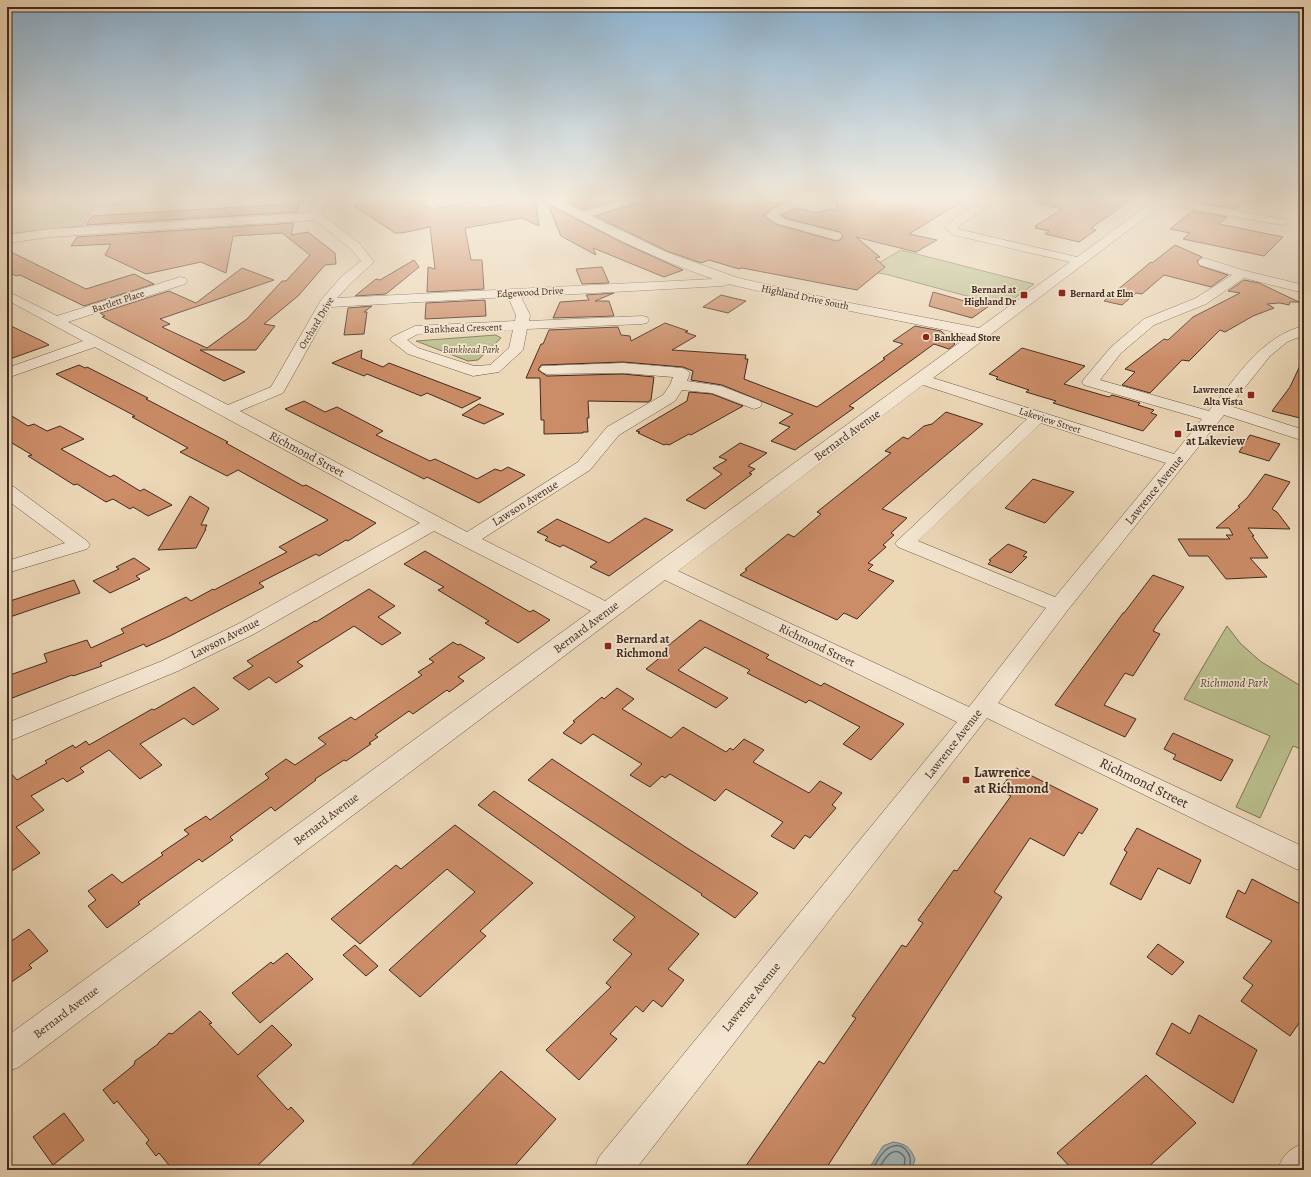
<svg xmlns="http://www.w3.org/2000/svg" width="1311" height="1177" font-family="Alegreya,serif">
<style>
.green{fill:#babe8d;stroke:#7d7456}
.water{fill:#9fb6bb;stroke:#797e7d}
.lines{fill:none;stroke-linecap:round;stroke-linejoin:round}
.shore{stroke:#70706d;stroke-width:1.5}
.building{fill:#cb8c67;stroke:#402a1f}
.minor-casing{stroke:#6b5545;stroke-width:1}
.minor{fill:#f3e5d0;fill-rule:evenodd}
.poi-dot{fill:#8f2418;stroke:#f3e5d0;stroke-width:1.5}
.labels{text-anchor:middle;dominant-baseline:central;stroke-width:3.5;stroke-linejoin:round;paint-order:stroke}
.far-poi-label{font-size:10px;font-weight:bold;fill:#402a1f;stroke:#f3e5d0;text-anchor:end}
.far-street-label{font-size:10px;fill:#402a1f;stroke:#f3e5d0}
.far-park-label{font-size:10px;font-style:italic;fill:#584835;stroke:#f3e5d0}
.poi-label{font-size:12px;font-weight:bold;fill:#402a1f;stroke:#f3e5d0;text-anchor:start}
.street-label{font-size:12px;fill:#402a1f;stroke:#f3e5d0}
.park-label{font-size:12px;font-style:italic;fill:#584835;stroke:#f3e5d0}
.near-poi-label{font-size:14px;font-weight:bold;fill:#402a1f;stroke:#f3e5d0;text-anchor:start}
.near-street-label{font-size:14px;fill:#402a1f;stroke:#f3e5d0}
</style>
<rect width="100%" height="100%" fill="#ecd7b7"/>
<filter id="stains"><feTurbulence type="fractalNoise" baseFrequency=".005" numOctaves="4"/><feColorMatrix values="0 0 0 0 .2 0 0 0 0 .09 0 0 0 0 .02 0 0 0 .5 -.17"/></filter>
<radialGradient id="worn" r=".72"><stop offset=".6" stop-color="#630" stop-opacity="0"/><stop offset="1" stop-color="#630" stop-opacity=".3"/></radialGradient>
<path class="green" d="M7,197h166l-78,10 -13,19 -75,8z
M901,250l133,34 -30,22 -119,-32 -20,-3z
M496,335l5,3 -23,22 -10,1 -52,-20z
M1227,626l13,17 20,18 44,27v62l-11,-4 -33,72 -24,-11 34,-71 -86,-37z"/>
<path class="water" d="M893,1142c13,2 17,5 22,17l-3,11h-44l15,-24z"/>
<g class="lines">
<path class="shore" d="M872,1170c4,-7 8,-16 15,-21 16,-10 27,5 22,21
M878,1170c6,-11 16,-28 27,-12l-1,12"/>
</g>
<path class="building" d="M297,197h4l-4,15 -211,13 6,-9 164,-10 30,-2z
M399,197h12l21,12 41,-7 10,6 52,-10 4,28 -17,-8 -57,10 6,32h11l2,29 -57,3 1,-25 7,2 -5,-42 -28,6h-7l-41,-27z
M581,197h50l-48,13 -17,-9z
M651,197h101l29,7 -9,4 -8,8 11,8 61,17 4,-1 3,-3 -3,-5 -55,-14 -4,-3 16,-7 21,5 11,-4 7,1 2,-13h96l27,5 -52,32 28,6 -21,12 -60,-15 24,20 -5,1 10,9 -28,23 -115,-22 -3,1 -30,-9 -8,3 -34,-12 -72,-35 54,-16z
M1036,197h78l17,3 -40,28 5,2 -17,12 -34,-8 4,-3 -14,-3 2,-1 -2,-1 27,-17 -27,-6z
M1210,197h41l-14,12 -35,-6z
M551,206l72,37 60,27 -19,7 -71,-29 3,7 -35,-19 -12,-29z
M1192,211l35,6 -8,7 64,13 -19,19 -81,-17 7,-6 -20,-4z
M294,223l-3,12 17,-3 27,21 1,11 -11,1 -27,31 -34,28 11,2 -19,24h-56l45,22 -21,9 -122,-64 3,-1 -5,-3 69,-22 27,12 46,-35 32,12 -114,39 10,5 -8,3 45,21 40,-29 35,-38h4l24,-26 -28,-22 -49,3 -7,37 -25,-11 -55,12 -41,-19 6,-11 -40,2 6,-9z
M1175,245l27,12 -5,4 3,5 28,9 -17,12 -47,-12 -22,19 -6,-1 -14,12 -18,-4 47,-39 1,1z
M7,250l79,39 48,-15 20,10 -70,22 -64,-31 -4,1 -9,-5z
M414,260l5,7 -33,27 -31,2 21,-17 4,1z
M602,267l7,16 -27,1 -6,-15z
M1244,280l15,3 40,19h-9l-1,3 -9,-2 -13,1 7,4 -21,8 -28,16 -5,-2 -31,31 -7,-1 -32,33 -28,-8 13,-13 -10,-3 39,-30 4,1 25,-23 47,-24 -12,-2z
M933,292l35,10 5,-4 19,6 -20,14 -43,-12z
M614,293l-19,8h14l5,15 -61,2 7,-16 29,-2 -3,-5z
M721,295l25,6 -18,12 -25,-6z
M485,300l1,16 -61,3 1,-16z
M372,306l-8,6h3l-3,22 -20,1 4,-27z
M665,323l23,8 -3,1 11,4 -24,14 74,5 -1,4h3l-4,20 73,28 68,-48 -2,-1 20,-14 -10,-3 22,-15 26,5 14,13 -6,5 -15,-5 -85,62 5,2 -59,42 -24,-9 19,-14 -11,-4 14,-9 -71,-29 -31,-5 2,-9 -10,-4 -60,-5 -82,3 -3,5 9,6 76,-2 31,3 -3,23 -3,2 -60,-1 1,17h-2l1,14h-5v1l-39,1v-14h-3l-1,-42h-14l15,-34h2l6,-14 69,-3 3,8 9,1 1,5z
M7,324l35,17 7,4 -42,15z
M1022,348l63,18 -21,18 45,13 3,-2 28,8 -2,2 16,5 -3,3 6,2 -14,16 -90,-28 3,-2 -30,-9 3,-2 -33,-11 2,-2 -9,-3z
M362,350l-1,8 22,9 6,-4 92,35 -19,10 -35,-15 -6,3 -54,-22 -3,2 -32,-13z
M1304,357v62l-32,-8 18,-24z
M79,365l6,3 2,-1 61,31 -2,1 82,43 -2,1 77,43 3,-1 70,38 -28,18 -2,-1 -27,16 -3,-2 -57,29 5,4 -94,49 -24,11 -2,-3 -44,19 2,3 -29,10 -1,-1 -65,25v-24l40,-14 -3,-8 43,-14 4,8 33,-15 -3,-4 65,-32 5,4 22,-12 1,1 73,-38 -8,-5 49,-27 -90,-50 -11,6 -47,-24 8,-4 -56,-31 3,-1 -79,-42z
M689,392l23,2 31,12 -52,29 -2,-1 -20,11 -3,-1 -2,1 -26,-12 2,-1 -4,-1 51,-30z
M304,401l21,11 12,-5 46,24 -7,4 54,26 5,-2 42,20 18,-10 6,2 7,-4 17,8 -46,28 -52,-26 -3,2 -139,-70z
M479,404l25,10 -20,10 -22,-9z
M946,412l37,12 -101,85 25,9 -16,15 3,2 -11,10 3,2 -18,16 5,2 -5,5 26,11 -37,38 -13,-6 -7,7 -97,-45 7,-5 -2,-1 43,-35 6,3 27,-23 -4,-2 74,-59 -6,-2 18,-14 5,2 16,-13 8,-2z
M7,413l21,13 6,-2 13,7 13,-5 24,13 -23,10 49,28 4,-2 26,16 4,-2 28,16 -24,11 -15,-9 -3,2 -17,-10 -7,3 -29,-18 -3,1 -46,-29 4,-1 -25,-15z
M1250,435l30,9 -11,17 -30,-9z
M740,443l27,10 -19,13 7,3 -6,4 3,1 -1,1 -46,34 -19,-9 36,-26 -9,-6 14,-8 -8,-3z
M1265,474l25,8 -18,27 5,3 13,17 -42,-1 6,8h-2l16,22h-18l17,19 -41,2 -18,-23h-19l-11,-17h52l-4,-4h7l-4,-7h-13l24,-21 -2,-1 9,-8z
M1033,479l41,13 -29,31 -40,-15z
M190,496l19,12 -8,17h6l-2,4h1l-10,19 -38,2z
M645,518l28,12 -64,46 -19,-9 7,-5 -34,-17 -3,2 -15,-7 3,-3 -11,-5 20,-13 52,24z
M1008,544l19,8 -4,4 4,1 -16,16 -23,-9 3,-3 -2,-1z
M425,551l105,61 3,-2 17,10 -32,23 -33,-20 4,-2 -51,-31 6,-3 -40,-23z
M134,558l16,11 -14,7 4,3 -30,14 -17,-12 26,-12 -3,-2z
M1153,575l31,12 -28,39 -3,5 7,3 -27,42 -8,-3 -21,32 32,14 -11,18 -70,-32 68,-92h1z
M74,580l6,13 -73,25v-16z
M369,589l26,17 -17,11 23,16 -19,12 -28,-19 -57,36 6,4 -27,17 -7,-6 -20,13 -16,-12 20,-12 -6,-5 68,-40 1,1z
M700,620l69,35 -3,3 55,28 3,-3 80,41 -33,36 -28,-16 17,-17 -51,-27 -3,3 -59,-30 3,-3 -45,-23 -27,23 50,28 -12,10 -70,-39 22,-18 -4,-2z
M453,642l5,3 2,-1 25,14 -27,19 6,4 -15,11 -2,-2 -34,24 -4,-3 -34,24 3,2 -9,6 2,1 -25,17 -2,-1 -29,19 1,1 -41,31 -4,-4 -41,30 3,3 -31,22 -3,-3 -30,21 -31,22 2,2 -33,24 -19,-22 8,-6 -8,-9 24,-17 10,9 41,-28 -2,-2 28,-19 -5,-4 22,-14 4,4 59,-42 -4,-4 21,-15 9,6 31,-21 -8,-6 33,-21 4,3 67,-45 -4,-3 16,-10 -5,-3z
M194,687l25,22 -26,16 -9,-7 -44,26 22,21 -22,14 -31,-29 -29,18 4,4 -17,10 -4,-4 -32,18 13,14 -28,17 24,26 -33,21v-105l10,11 30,-17 -2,-2 28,-16 2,3 11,-7 3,4 63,-36 2,1z
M617,688l17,11 -12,10 49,29 12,-11 43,25 4,-4 3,2 11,-11 20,11 -11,12 56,31 11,-12 22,12 -10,12 4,3 -26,30 -5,-3 -11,14 -23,-13 12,-14 -57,-33 -11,12 -45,-27 -5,4 -3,-2 -12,11 -20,-12 12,-11 -49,-30 -12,10 -18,-11 12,-11 -2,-1 29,-24 2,2z
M1173,733l60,27 -12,21 -48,-22 3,-4 -12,-6z
M552,759l135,89 71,45 -23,25 -34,-23 1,-1 -174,-114z
M1016,768l82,41 -16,25 -3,-2 -15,24 -34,-18 -36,54 8,5 -177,273h-82l76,-109 5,3 32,-46 -4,-2 50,-71 4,2 17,-24 -5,-3 36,-50 3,1 54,-75 -12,-6z
M494,791l205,143 -31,35 16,11 -22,27 -9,-7 -10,12 -7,-6 -26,28 7,5 -38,41 -33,-30 65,-63 -5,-4 26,-29 -19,-14 22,-23 -157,-112z
M455,825l78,58 -53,48 6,5 -66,61 -31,-27 86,-78 -28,-23 -87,75 -29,-25 65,-54 5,4z
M1137,828l64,32 -11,24 -32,-16 -17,32 -31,-16 17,-32 -3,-2z
M1252,879l52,27v110l-14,20 -49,-35 12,-16 -10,-7 29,-37 -46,-24 12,-27 7,4z
M29,929l19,22 -19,14 3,3 -25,17v-41z
M1158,944l26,18 -12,13 -25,-18z
M355,945l23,21 -12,10 -23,-21z
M287,953l26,26 -53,44 -28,-30 39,-31 2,2z
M200,1011l12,12 -3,1 29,31 34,-30 20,20 -35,31 31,34 3,-3 13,14 -51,49h-80l-14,-17 -3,3 -10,-13 3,-3 -32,-39 -3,3 -11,-14 31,-25 1,-4 23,-17 1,-2 10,-9 3,1z
M1199,1015l58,35 -24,53 -77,-49 16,-31 18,11z
M501,1071l55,48 -45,51h-104z
M1146,1075l50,48 -51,47h-72l-16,-17z
M64,1113l20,27 -31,25 -20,-28z"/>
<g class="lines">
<g class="minor-casing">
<path id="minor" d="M324,197h12l-15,11 2,7 36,28 15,19 -23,21 -14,15 376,-19c-49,-17 -96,-39 -141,-64 -9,-5 -23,-10 -28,-18h12l27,15 52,-15h15l-1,2 -58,17 75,36 72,26 107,24 134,26 91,-66 -116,-27 -9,-7c8,-11 24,-18 35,-25l-19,-4 -1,-2h19l15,3 1,2 -35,23 -2,3 4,2 115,27 82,-60h11v1l116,22 2,2 -2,2 -4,1 -119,-21 -230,174 241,76 28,-35 -118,-34 -2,-3 2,-3 27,-32 33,-28 52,-21 36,-23 -32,-10 -2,-3 2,-3 4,-1 42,13 58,14v8l-60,-15 -38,26 -52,21 -33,28 -21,27 109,31c27,-33 52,-75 95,-85v9l-17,7 -17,14 -40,50 74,24v11l-80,-26 -157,196 -69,92 306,144v25l-10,-4 -307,-150 -352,452h-41l5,-13 358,-435 -292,-142 -646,487 -12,5v-36l584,-425 -157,-80 -180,103 -76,37 -171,71v-19l155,-62 76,-37 182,-101 -325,-176 -88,31v-10l76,-27 -76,-41v-9l50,25 123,-39 5,1 2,3 -2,3 -117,38 160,83 43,-18 50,-87 20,-23 20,-16 -10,-12 -36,-29 -265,17 -43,6v-8l43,-6 261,-16 -2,-6zM728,284l97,22 145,29 -365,266 -123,-62 108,-69 29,-35 56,-34 7,-11 30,3 42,16 6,-2 2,-3 -2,-3 -39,-15 -34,-5 3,-8 -3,-3 -5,-2 -59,-5 -81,3 -3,3 3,3 5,2 76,-1 50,4 -3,8 -7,10 -56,32 -29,35 -111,70 -227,-121 43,-18 48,-86 177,-10 8,18 -1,6 -100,5 -23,11 -2,3 18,14 65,22 26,-4 24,-22 4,-21 115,-5 5,-1 2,-3 -2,-3 -5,-1 -113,5 1,-6 -9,-18 202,-11zM513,330l-4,18 -19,17 -16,1 -56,-18 -11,-8 11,-6zM923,385l104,34 -132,124 3,4 148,61 -77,99 -291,-136zM1041,423l125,40 -111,134 -137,-56z
M800,197h13l-1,2 -34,16 6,4 56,14 2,3 -2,3 -4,1 -60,-17 -11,-7 8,-7z
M7,485l7,2 73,54 3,4 -3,4 -80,24v-12l58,-18 -58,-43z
M1304,1143v27h-27c7,-16 11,-20 27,-27z"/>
</g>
<use href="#minor" class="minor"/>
</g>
<linearGradient id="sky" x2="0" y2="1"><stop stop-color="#8bb5d6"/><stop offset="0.55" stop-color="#f6eddf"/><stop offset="1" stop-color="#f6eddf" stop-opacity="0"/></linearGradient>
<rect width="1311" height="361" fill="url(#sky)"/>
<g class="poi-dot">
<rect x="1058" y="289" width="8" height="8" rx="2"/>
<rect x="1020" y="291" width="8" height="8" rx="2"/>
<circle cx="926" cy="337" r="4"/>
<rect x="1247" y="391" width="8" height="8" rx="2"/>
<rect x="1174" y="430" width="8" height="8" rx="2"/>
<rect x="604" y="642" width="8" height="8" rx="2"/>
<rect x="962" y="776" width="8" height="8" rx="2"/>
</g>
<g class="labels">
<g class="far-poi-label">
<text x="1016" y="289">Bernard at<tspan x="1016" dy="12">Highland Dr</tspan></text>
<text x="1070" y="293" text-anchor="start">Bernard at Elm</text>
<text x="934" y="337" text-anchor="start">Bankhead Store</text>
<text x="1243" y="389">Lawrence at<tspan x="1243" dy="12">Alta Vista</tspan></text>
</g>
<g class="far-street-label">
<text transform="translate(530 292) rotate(-3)">Edgewood Drive</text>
<text transform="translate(805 297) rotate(12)">Highland Drive South</text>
<text transform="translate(118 301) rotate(-18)">Bartlett Place</text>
<text transform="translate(316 323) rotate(-59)">Orchard Drive</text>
<text transform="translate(463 328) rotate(-2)">Bankhead Crescent</text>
<text transform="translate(1050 420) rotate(18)">Lakeview Street</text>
</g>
<g class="far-park-label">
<text x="471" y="349">Bankhead Park</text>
</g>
<g class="poi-label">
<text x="1186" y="427">Lawrence<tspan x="1186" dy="14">at Lakeview</tspan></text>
<text x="616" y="639">Bernard at<tspan x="616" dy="14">Richmond</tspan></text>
</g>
<g class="street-label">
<text transform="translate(847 435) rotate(-36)">Bernard Avenue</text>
<text transform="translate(307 454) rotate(28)">Richmond Street</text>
<text transform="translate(1154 490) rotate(-51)">Lawrence Avenue</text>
<text transform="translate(525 503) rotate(-32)">Lawson Avenue</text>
<text transform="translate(586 627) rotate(-37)">Bernard Avenue</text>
<text transform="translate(225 638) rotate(-27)">Lawson Avenue</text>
<text transform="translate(817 645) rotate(26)">Richmond Street</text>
<text transform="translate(953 744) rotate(-52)">Lawrence Avenue</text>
<text transform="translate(326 819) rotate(-37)">Bernard Avenue</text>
<text transform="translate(751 997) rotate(-51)">Lawrence Avenue</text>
<text transform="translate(66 1012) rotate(-37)">Bernard Avenue</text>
</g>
<g class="park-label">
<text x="1234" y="683">Richmond Park</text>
</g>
<g class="near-poi-label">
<text x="974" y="772">Lawrence<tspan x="974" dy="16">at Richmond</tspan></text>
</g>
<g class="near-street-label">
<text transform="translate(1144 783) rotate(26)">Richmond Street</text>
</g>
</g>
<rect width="1311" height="1177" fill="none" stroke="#ecd7b7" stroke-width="24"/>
<rect x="8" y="8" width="1295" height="1161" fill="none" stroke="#402a1f" stroke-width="2"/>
<rect x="12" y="12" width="1287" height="1153" fill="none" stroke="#402a1f"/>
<rect width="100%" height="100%" filter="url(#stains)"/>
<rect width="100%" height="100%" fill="url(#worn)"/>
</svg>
